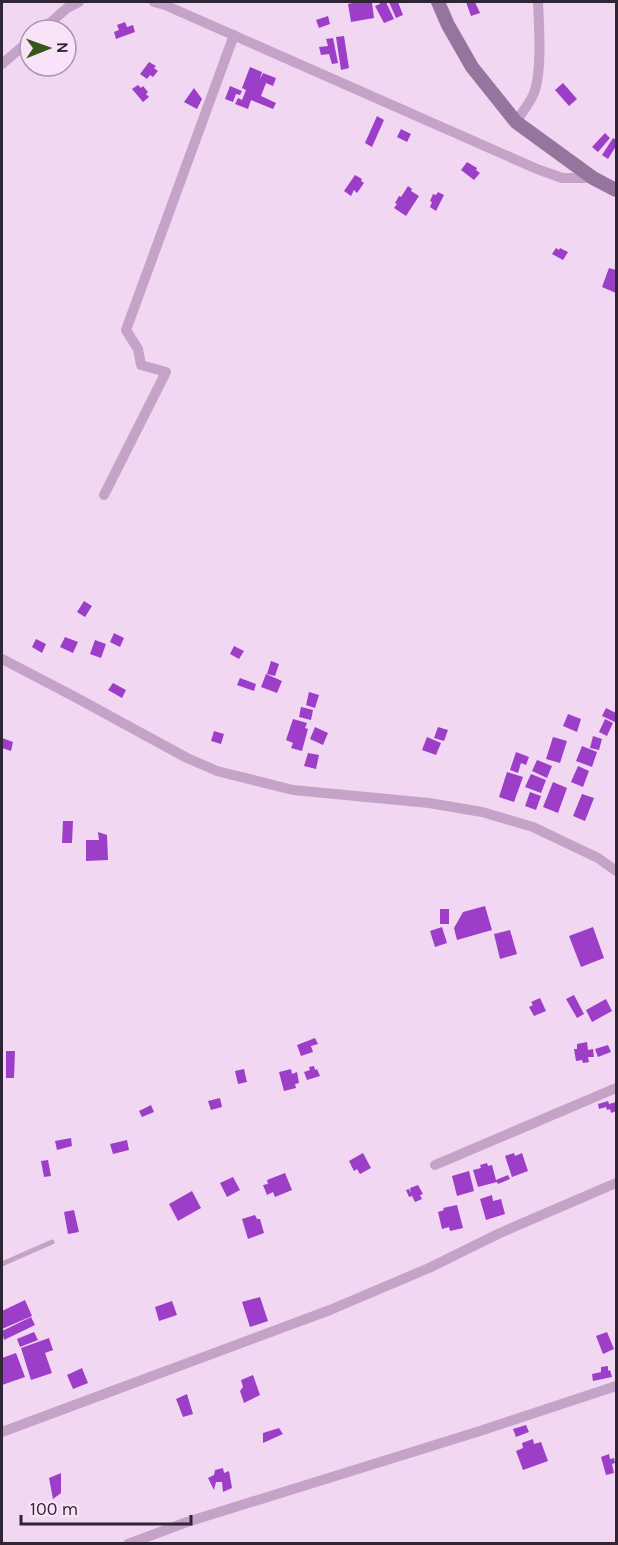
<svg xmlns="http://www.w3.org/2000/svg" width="618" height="1545" font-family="Karla,sans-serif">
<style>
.building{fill:#9d3ec8}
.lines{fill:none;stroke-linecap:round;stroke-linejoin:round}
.lane{stroke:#c5a3c9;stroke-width:5}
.street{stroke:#c5a3c9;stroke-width:10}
.secondary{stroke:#95759d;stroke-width:14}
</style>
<rect width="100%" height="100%" fill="#f1d7f1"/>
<path class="building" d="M351,2h6l1,1 10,-1v1h4l2,15 -23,4 -3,-18 4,-1z
M379,2h7l8,17 -10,4 -9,-17 5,-2z
M389,2h9l5,13 -7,3z
M466,2h9l5,11 -9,3z
M328,16l2,8 -11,4 -3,-8z
M125,22l2,5 6,-2 2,7 -19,7 -2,-7 5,-2 -2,-5z
M344,36l5,32 -8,2 -5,-33z
M333,38l5,25 -6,1 -3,-10 -8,1 -2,-8 9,-1 -2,-7z
M149,62l7,4 -2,2 4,3 -5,6 -3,-2 -3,4 -7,-5z
M250,67l12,5 -2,7 3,-6 13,5 -3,8 -7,-3 -5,13 15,7 -3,6 -22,-9 -3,9 -13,-5 3,-6 4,2 4,-10 -4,-2z
M563,83l14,16 -8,7 -14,-16z
M138,85l3,3 2,-2 5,6 -2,2 3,3 -6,5 -11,-13z
M230,86l12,5 -2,4 -4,-1 -3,8 -8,-3z
M194,88l8,11 -5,10 -13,-7z
M377,116l7,4 -12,27 -7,-4z
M401,129l10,5 -4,8 -10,-5z
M605,133l5,5 -12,14 -6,-5z
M613,138l3,2v6l-8,13 -6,-4z
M467,162l10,6 -1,2 4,3 -6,7 -13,-10z
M355,175l7,4 -1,2 3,2 -7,10 -3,-3 -3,6 -7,-5z
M408,186l4,3 -1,2 8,5 -13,20 -12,-8 3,-4 -2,-1 4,-7 2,1z
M438,192l6,3 -8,16 -6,-4 2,-5 -2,-1 3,-7 3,1z
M556,248l3,2 1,-2 8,4 -5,8 -11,-6z
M609,268l7,2v23l-14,-6z
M84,601l8,5 -7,11 -8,-5z
M114,633l10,5 -4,9 -10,-5z
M65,637l13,5 -5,11 -13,-6z
M36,639l10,5 -4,9 -10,-6z
M95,640l11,4 -5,14 -11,-4z
M234,646l10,5 -5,8 -9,-5z
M271,661l8,3 -4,12 -8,-2z
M266,674l16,7 -5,12 -16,-6z
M240,678l16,6 -2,7 -17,-6z
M113,683l13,7 -4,8 -14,-8z
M309,692l10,3 -4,13 -9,-3z
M301,707l12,3 -2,10 -12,-3z
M606,708l10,5 -1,9 -13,-6z
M568,714l13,5 -4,13 -14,-6z
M293,719l14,4 -2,5 3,1 -6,22 -11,-3 2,-5 -7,-3z
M605,719l8,4 -6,13 -8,-4z
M315,727l13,6 -5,12 -13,-6z
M438,727l10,3 -4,11 -10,-3z
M214,731l10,3 -3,10 -10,-3z
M593,736l9,3 -3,11 -9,-2z
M427,737l14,6 -5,12 -14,-5z
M553,737l14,4 -7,22 -14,-4z
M2,738l11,4 -2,9 -9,-3z
M582,746l15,6 -5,15 -16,-6z
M516,752l13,5 -3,8 -5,-2 -3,10 -8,-3z
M308,753l11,2 -3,14 -12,-3z
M537,760l15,6 -5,12 -15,-7z
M578,766l11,5 -6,16 -12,-5z
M507,772l16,5 -9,25 -15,-5z
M531,774l15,6 -5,13 -16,-6z
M553,782l14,6 -9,25 -15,-6z
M530,792l11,4 -5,14 -11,-4z
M582,794l12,4 -9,23 -12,-5z
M63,821h10l-1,22h-10z
M98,832l9,3 1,25 -22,1v-21h13z
M485,906l7,24 -35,10 -3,-12 9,-16z
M440,909h9v15h-9z
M442,927l5,16 -12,4 -5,-16z
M593,927l11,31 -23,9 -12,-31z
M510,930l7,24 -17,5 -6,-25z
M574,995l10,19 -7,4 -11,-19z
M540,998l6,13 -12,5 -5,-9 4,-2 -2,-3z
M606,999l6,12 -20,11 -6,-12z
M315,1038l3,6 -7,2 2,6 -12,4 -4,-11z
M587,1042l1,8 5,-1 1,8h-6l1,5 -6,1 -1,-3 -6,1 -2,-12h3v-5z
M608,1045l3,7 -13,5 -3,-8z
M6,1051h9l-1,27h-8z
M314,1066l1,4 2,-1 3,7 -13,4 -3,-8 6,-2 -1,-3z
M244,1069l3,13 -9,2 -3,-13z
M291,1069l1,5 5,-2 2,11 -4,1 1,4 -12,3 -5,-19z
M220,1098l2,9 -11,3 -3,-9z
M608,1101l1,3 7,-2v9l-5,2 -1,-4 -3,1 -1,-3 -7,2 -1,-5z
M151,1105l3,7 -12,5 -3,-6z
M71,1138l1,8 -15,4 -2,-9z
M127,1140l2,10 -16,4 -3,-10z
M363,1153l8,15 -11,6 -3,-5 -3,2 -5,-10z
M514,1153l1,3 7,-3 6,18 -16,6 -7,-21z
M48,1160l3,16 -7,1 -3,-16z
M487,1163l1,3 4,-1 4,15 12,-5 2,4 -12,5 -1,-2 -19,5 -5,-17 8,-2 -1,-3z
M469,1171l5,20 -17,5 -5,-20z
M285,1173l7,17 -17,7 -2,-5 -6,3 -4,-10 5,-1 -1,-4z
M233,1177l7,13 -13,7 -7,-14z
M418,1185l5,9 -3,1 2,4 -7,3 -3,-6 -3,1 -3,-7 3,-1 2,4 -1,-5z
M192,1191l9,17 -23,13 -9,-17z
M492,1195l1,6 8,-2 4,15 -19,6 -6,-21z
M457,1205l6,23 -13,3 -1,-4 -7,2 -4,-17 6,-2 -1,-2z
M74,1210l5,22 -11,2 -4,-22z
M255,1215l2,4h3l4,14 -16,6 -6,-20z
M260,1297l8,24 -18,6 -8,-25z
M25,1300l7,16 -30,13v-18z
M172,1301l5,14 -18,6 -4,-14z
M31,1317l4,8 -31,15 -2,-9z
M34,1332l4,8 -18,7 -3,-8z
M607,1332l7,17 -11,5 -7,-18z
M49,1338l4,12 -8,3 7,20 -21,7 -10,-32z
M16,1353l9,24 -23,8v-27z
M608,1366v5l2,-1 2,7 -19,4 -1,-7 9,-2v-5z
M82,1368l6,15 -15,6 -6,-14z
M253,1375l7,20 -16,8 -4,-12 3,-4 -2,-7z
M187,1394l6,20 -10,3 -7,-18z
M526,1425l3,7 -13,5 -3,-8z
M279,1428l4,6 -20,9v-10z
M533,1439l1,5 7,-2 7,19 -25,9 -7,-19 7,-3 -1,-5z
M609,1454l1,5 4,-1 1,5 -3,1 2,9 -8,2 -5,-18z
M223,1468l1,5 5,-2 3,17 -9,4 -1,-10h-6l-2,8 -6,-12 6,-3 1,-5z
M61,1473v20l-8,6 -4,-21z"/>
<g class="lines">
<path class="lane" d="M2,1264l50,-22"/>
<path class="street" d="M154,2l11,3 372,164 25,9h31
M42,30l25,-22 12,-6
M2,64l28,-24
M516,122c6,-10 16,-21 19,-32 7,-22 4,-65 3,-88
M104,495l62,-123 -25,-7 -3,-16 -12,-19 108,-295
M2,659l73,38 112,61 30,13 76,19 136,13 53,9 51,15 65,31 18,13
M435,1165l181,-77
M2,1432l328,-122 99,-42 71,-35 116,-50
M128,1544l59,-22 293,-91 136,-45"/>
<path class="secondary" d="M438,2l10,23 24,42 44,55 77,56 23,12"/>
</g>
<rect width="618" height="1545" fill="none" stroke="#302534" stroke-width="6"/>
<g transform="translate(48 48) rotate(89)"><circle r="28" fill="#f9e3f9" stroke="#a997aa" stroke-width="1.5"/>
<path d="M0-4.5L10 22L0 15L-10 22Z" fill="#38561a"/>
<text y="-9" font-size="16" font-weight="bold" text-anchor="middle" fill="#302534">N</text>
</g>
<path d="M21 1515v9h170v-9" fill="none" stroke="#302534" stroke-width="3"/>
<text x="30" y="1515" font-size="18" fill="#302534" stroke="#f9e3f9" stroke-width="4.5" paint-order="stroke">100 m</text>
</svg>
